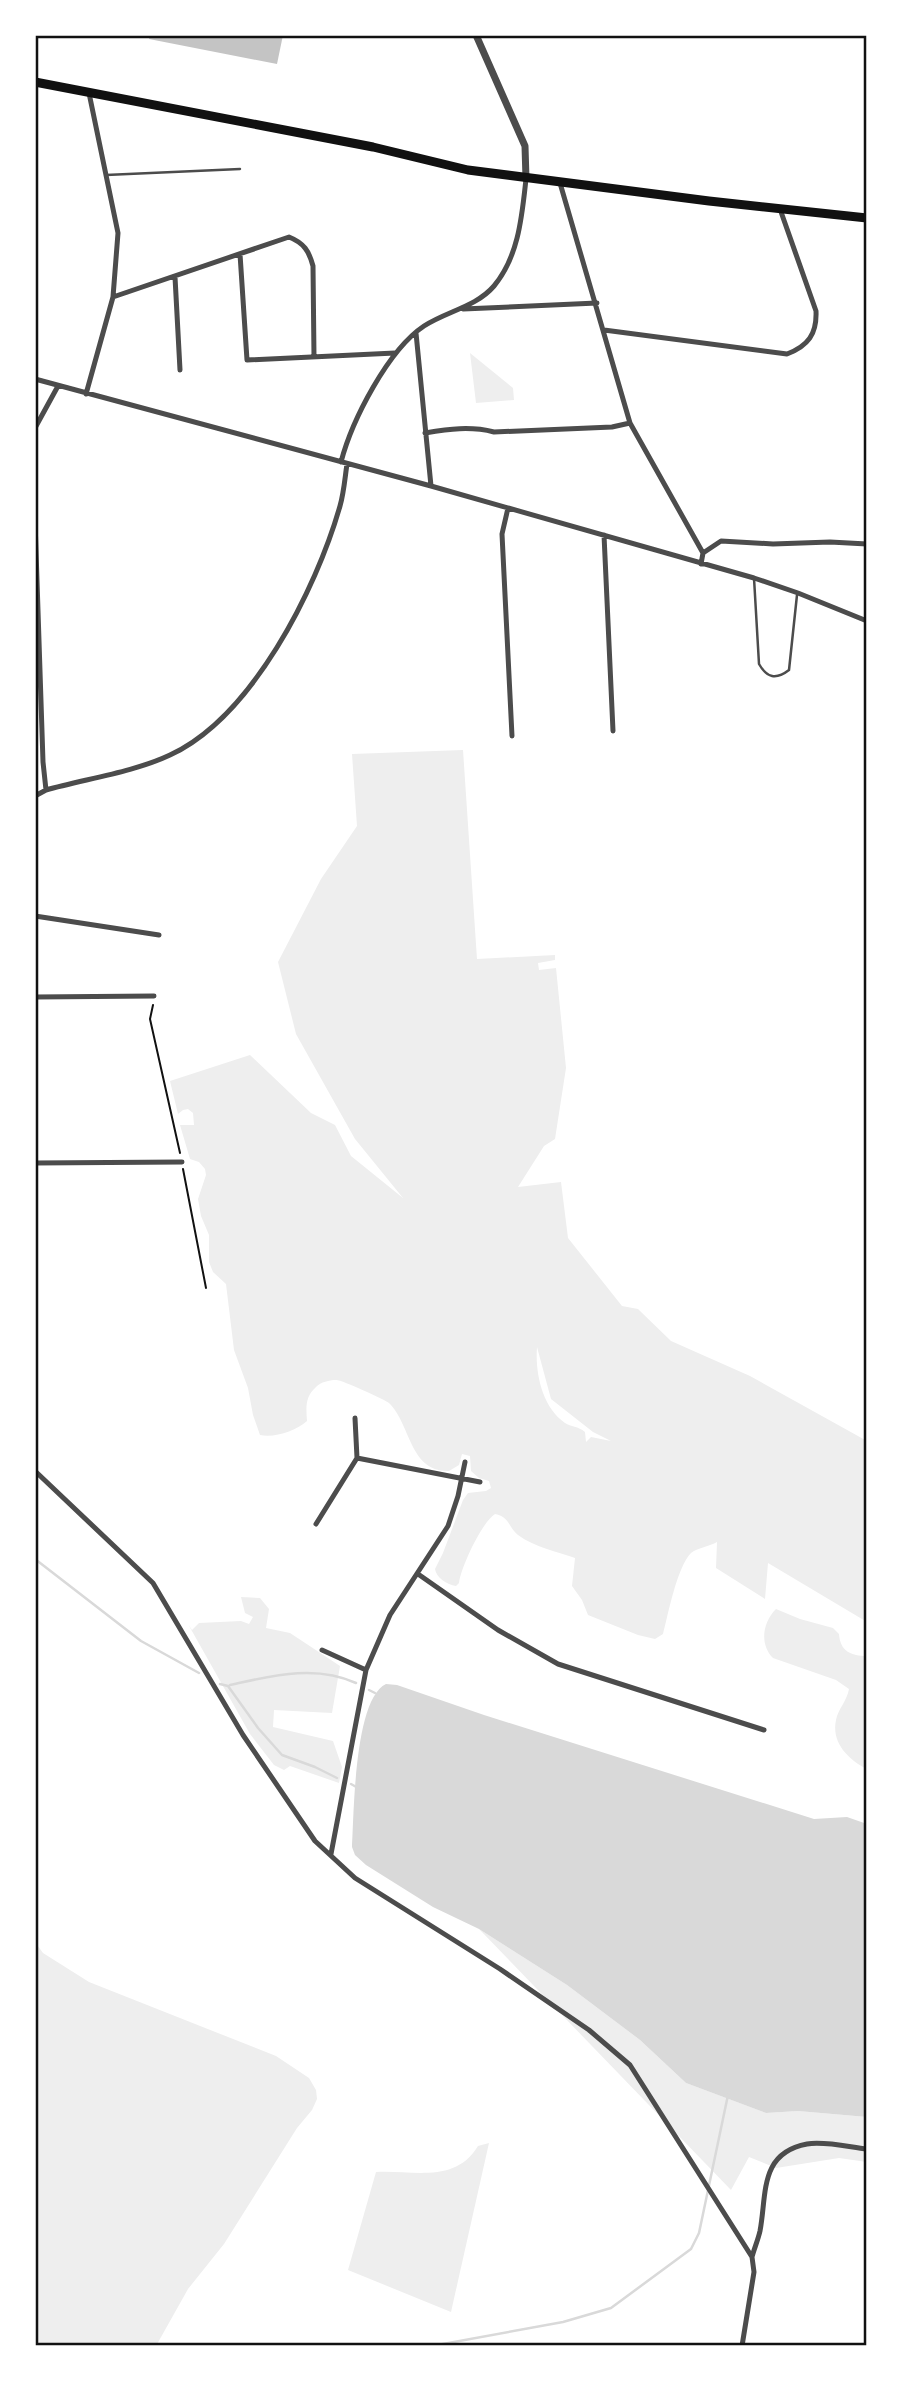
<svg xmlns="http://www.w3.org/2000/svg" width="902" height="2381" font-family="Karla,sans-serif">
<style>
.green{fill:#eee;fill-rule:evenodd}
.water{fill:#d9d9d9}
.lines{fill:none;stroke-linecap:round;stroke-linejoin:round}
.stream{stroke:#d9d9d9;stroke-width:2.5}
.building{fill:#c4c4c4}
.path{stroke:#111;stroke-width:2}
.service{stroke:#4c4c4c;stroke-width:2.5}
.minor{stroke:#4c4c4c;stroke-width:5}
.tertiary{stroke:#4c4c4c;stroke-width:7}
.primary{stroke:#111;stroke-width:9}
.neatline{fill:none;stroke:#111;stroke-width:2.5}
</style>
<rect width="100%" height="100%" fill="#fff"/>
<path class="green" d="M470,353l43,35 1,12 -38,3z
M463,750l14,209 78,-4v5l-17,3 1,7 17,-2 10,100 -11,71 -11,7 -26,41 43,-5 7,56 54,68 16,3 33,32 79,35 117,65v181l-99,-59 -3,36 -49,-31 1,-26c-7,4 -20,6 -26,11 -14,14 -23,62 -28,81l-8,5 -17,-4 -50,-20 -6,-15 -10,-14 3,-28c-17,-6 -41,-11 -57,-23 -10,-8 -8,-18 -23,-21 -13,8 -34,53 -36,69l-3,3c-9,-1 -20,-9 -21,-17l8,-16 20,-53 5,-7 18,-2 5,-3 -2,-7 -10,-3 -8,-7 -1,-15 -8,-2 -3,11 -10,6c-40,1 -38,-47 -60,-68 -3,-3 -49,-24 -53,-23 -7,0 -15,2 -20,7 -11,10 -10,20 -9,34 -11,10 -32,17 -47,14l-7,-20 -5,-27 -14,-38 -8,-66 -13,-12 -4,-10v-27l-8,-19 -3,-17 8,-24 -1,-6 -6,-7 -9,-3 -10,-34h14l-1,-12 -5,-4 -5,1 -5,4 -8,-33 80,-26 61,58 24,12 16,31 52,42 -48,-59 -59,-105 -18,-72 43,-83 36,-53 -5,-72zM537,1347l14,52 42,33 18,9 -20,-4 -5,5 -1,-10c-7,-6 -14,-5 -20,-9 -23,-16 -30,-50 -28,-76z
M241,1597l19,1 9,11 -3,19 24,5 50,33 -8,47 -58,-3 -1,17 60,14 9,26 -3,16 -49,-17 -6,4 -10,-5 -24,-31 -62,-110 4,6 7,-7 42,-2 8,3 4,-7 -8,-4z
M776,1609l24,10 33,9 6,6c1,17 12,22 28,22v113c-18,-9 -36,-26 -31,-49 2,-11 11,-19 13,-31l-13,-9 -63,-22c-14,-14 -10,-36 3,-49z
M479,1929l88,56 73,55 46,43 80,30 32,-2 69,6v45l-28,-4 -63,10 -27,-11 -18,33z
M35,1942l8,11 46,29 187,74 33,22 7,12 1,9 -5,11 -15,18 -73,116 -36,45 -32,57h-121z
M489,2143l-38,169 -103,-42 28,-98c37,-2 79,12 102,-26z"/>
<path class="water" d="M386,1684l11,1 87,30 330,104 33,-2 20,7v293l-69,-6 -32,2 -80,-30 -46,-43 -73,-55 -88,-56 -46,-22 -67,-42 -11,-10 -3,-8c2,-33 2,-148 34,-163z"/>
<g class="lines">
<path class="stream" d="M35,1559l106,82 58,32
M220,1684l8,2 30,42 24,27 33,12 22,11
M230,1685c41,-9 85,-21 126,-2
M369,1690l6,3
M351,1784l7,4
M432,2346l131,-24 48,-14 80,-59 8,-16 29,-138"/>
</g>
<path class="building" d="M150,35h133l-6,29 -128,-25z"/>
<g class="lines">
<path class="path" d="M153,1005l-3,14 30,134
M183,1169l23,119"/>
<path class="service" d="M106,175l134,-6
M754,578l5,86c8,14 17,16 30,6l8,-75"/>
<path class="minor" d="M560,183l70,240 73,130 -2,11
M240,254l7,106 148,-7
M175,277l5,93
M113,297l176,-60c15,6 20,14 24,29l1,91
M463,309l134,-6
M604,330l183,24c21,-8 30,-20 29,-43l-36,-102
M416,333l15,153
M35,379l396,107 323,92 44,15 69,28
M86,394l27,-97 5,-64 -29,-140
M35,428l23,-42
M425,433c24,-4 45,-7 69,-1l118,-5 18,-4
M341,462c11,-42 47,-112 83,-136 23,-15 52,-19 70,-40 25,-30 28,-71 32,-107
M508,508l-6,26 10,202
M35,520l8,242 3,28
M604,535l9,196
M703,553l18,-12 52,3 57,-2 37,2
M35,796l11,-6c39,-11 88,-18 124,-35 82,-38 146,-165 170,-249 4,-14 5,-29 7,-42
M35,916l124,19
M35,997l119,-1
M35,1163l147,-1
M357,1458l123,24
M35,1471l118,112 90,152 72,106 40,37 145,91 89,61 41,35 122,192 2,15 -12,74
M316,1524l41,-66 -2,-40
M418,1574l80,56 60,34 206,66
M322,1650l44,20 -35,184
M366,1670l24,-55 58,-89 10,-30 7,-34
M752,2257c2,-8 6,-17 8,-26 7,-37 -1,-78 47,-87 18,-3 42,3 60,5"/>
<path class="tertiary" d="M476,35l49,111 1,33"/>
<path class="primary" d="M35,82l338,65 95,23 241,31 158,17"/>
</g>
<rect width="902" height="2381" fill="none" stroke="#ffffff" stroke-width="74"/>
<rect x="37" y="37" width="828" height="2307" class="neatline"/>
</svg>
